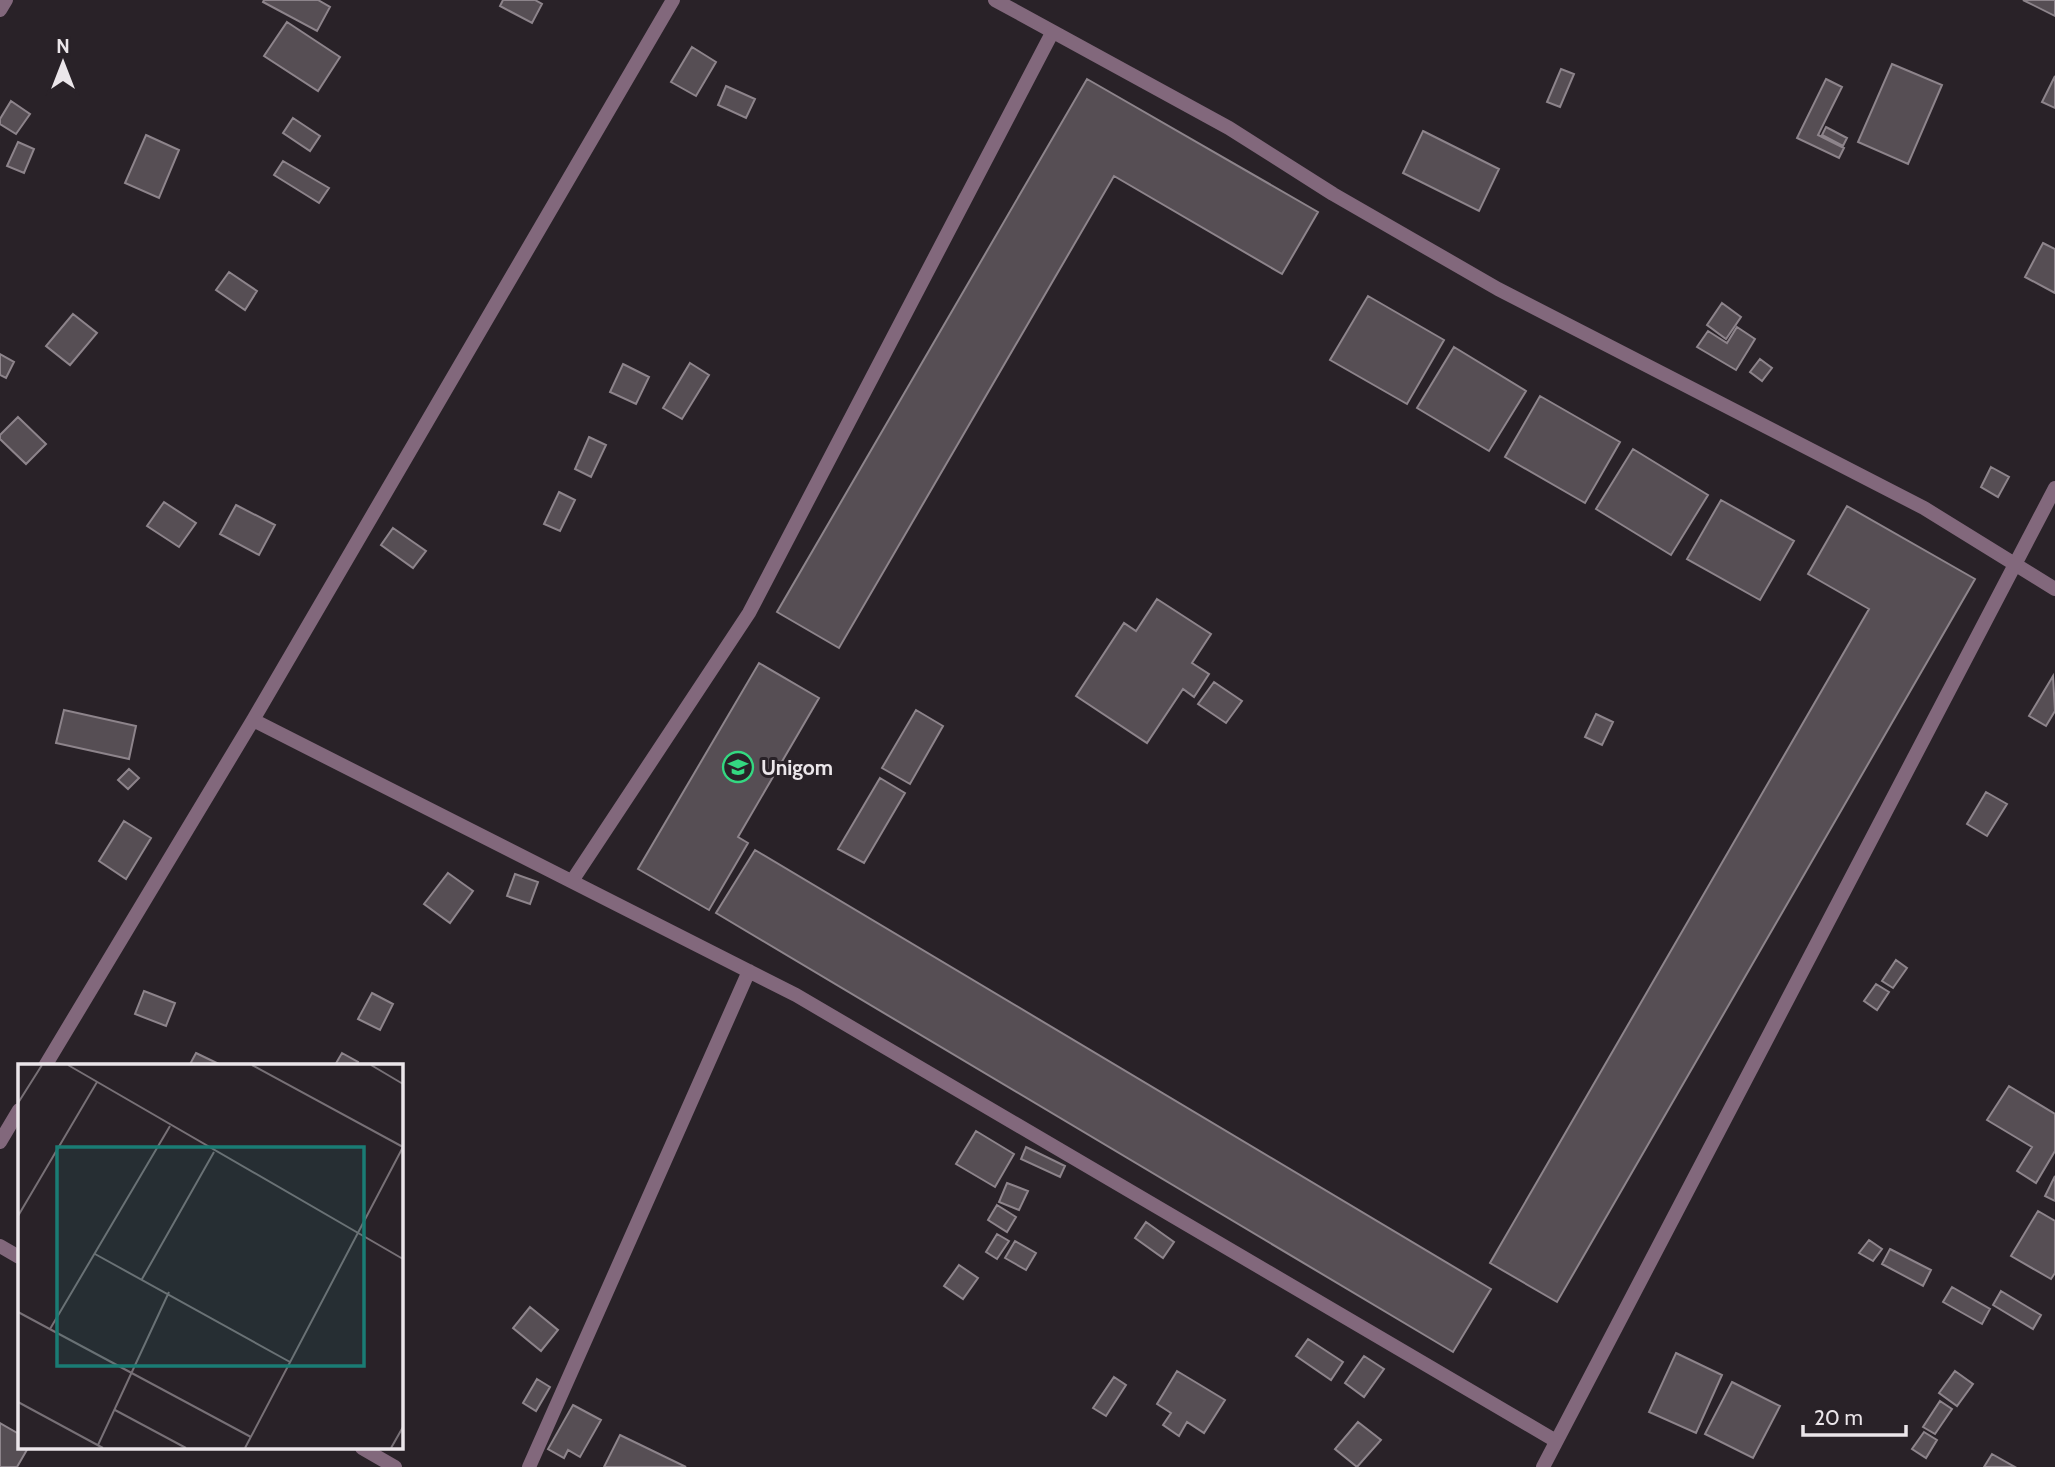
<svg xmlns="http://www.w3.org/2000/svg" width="2055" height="1467" font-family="Cabin,sans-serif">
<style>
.building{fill:#564e54;stroke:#8d848b;stroke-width:2}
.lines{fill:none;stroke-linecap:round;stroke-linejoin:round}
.street{stroke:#82687c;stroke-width:14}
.labels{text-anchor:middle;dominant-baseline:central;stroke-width:6;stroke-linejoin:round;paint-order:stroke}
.poi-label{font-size:21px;font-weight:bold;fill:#ebe6ea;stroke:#292228;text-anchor:start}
.inset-road{fill:none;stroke:#777076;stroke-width:2}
.view{fill:#1a7c74;fill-opacity:0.15;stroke:#1a7c74;stroke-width:3.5}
.inset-edge{fill:none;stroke:#ebe6ea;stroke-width:3.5}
</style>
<rect width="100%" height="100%" fill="#292228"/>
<path class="building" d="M264,0h54l12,7 -13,24 -54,-29z
M503,0h32l7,4 -10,19 -32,-17z
M2023,0h32v16z
M287,22l53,35 -22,34 -54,-35z
M692,47l24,15 -20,34 -25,-14z
M1892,64l50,21 -34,79 -50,-22z
M1561,69l13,5 -14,33 -13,-5z
M2055,76v32l-13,-6z
M1087,79l231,133 -36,62 -168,-98 -275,472 -62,-36z
M1826,79l16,8 -24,48 26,13 -5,10 -42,-20z
M726,86l29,13 -9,19 -28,-13z
M11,101l19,13 -14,20 -16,-10v-5z
M293,118l27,18 -10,15 -27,-18z
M1826,127l21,11 -4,8 -21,-11z
M1423,131l76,38 -20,42 -76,-38z
M146,135l33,15 -20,48 -34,-15z
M18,142l16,7 -10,24 -17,-7z
M283,161l46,27 -10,15 -45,-28z
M2043,243l12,6v44l-30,-16z
M229,272l28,19 -12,19 -29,-20z
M1368,296l76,44 -37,64 -77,-44z
M1722,303l19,14 -15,22 -19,-14z
M73,314l24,19 -27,32 -24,-19z
M1737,327l18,12 -19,31 -39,-23 11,-16 19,12z
M1454,347l72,44 -37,60 -72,-43z
M0,354l14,8 -8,16 -6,-3z
M1760,359l12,9 -10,13 -12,-9z
M690,363l19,12 -27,44 -19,-11z
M623,364l26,13 -13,27 -26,-12z
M1540,396l80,46 -35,61 -80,-46z
M18,417l28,27 -20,20 -26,-25v-4z
M589,437l17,8 -15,32 -16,-8z
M1633,449l75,46 -37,60 -75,-46z
M1991,467l18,10 -11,20 -17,-10z
M559,492l16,8 -15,31 -16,-7z
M1721,500l73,41 -34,59 -73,-41z
M164,502l32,21 -17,24 -32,-21z
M236,505l39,20 -16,30 -39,-21z
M1847,506l128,73 -418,723 -67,-39 379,-654 -61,-35z
M393,528l33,23 -13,17 -32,-23z
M1157,599l54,35 -19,29 17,11 -15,23 -11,-8 -36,54 -71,-47 48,-73 12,8z
M759,663l60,35 -81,139 10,6 -39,67 -71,-41z
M2053,676l2,35 -9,15 -17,-10z
M1214,682l28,19 -16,22 -28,-19z
M64,710l72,16 -7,33 -73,-16z
M916,710l27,16 -33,58 -28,-16z
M1596,714l17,8 -11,23 -17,-8z
M129,769l10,9 -11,11 -10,-9z
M880,778l25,15 -41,70 -26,-14z
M1986,792l21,12 -20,32 -20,-12z
M124,821l27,17 -25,41 -27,-18z
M755,850l736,439 -38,63 -737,-439z
M448,873l25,18 -23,32 -26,-19z
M515,874l23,8 -8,22 -23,-8z
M1896,960l11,8 -14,20 -11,-7z
M1876,984l13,8 -12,18 -13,-9z
M144,991l31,12 -9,23 -31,-12z
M372,993l21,11 -13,26 -22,-11z
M196,1053l27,13h-34z
M342,1053l16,9 -2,4 -21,-1z
M2009,1086l46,28v37l-19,32 -19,-12 15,-24 -45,-27z
M976,1131l38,23 -19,33 -39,-23z
M1026,1147l39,19 -5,11 -39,-18z
M2055,1176v25l-10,-5z
M1007,1183l21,8 -9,19 -20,-8z
M997,1205l19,12 -9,15 -19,-12z
M2038,1211l17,10v52l-4,6 -40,-23z
M1146,1222l28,20 -11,16 -28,-20z
M997,1234l12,7 -12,18 -11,-7z
M1869,1240l13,9 -9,12 -14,-8z
M1015,1241l21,12 -10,17 -21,-12z
M1890,1249l41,21 -8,16 -41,-22z
M959,1265l19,13 -15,21 -19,-13z
M1952,1287l38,22 -8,15 -39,-22z
M2001,1291l40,24 -8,14 -40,-24z
M530,1307l28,23 -17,21 -28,-23z
M1308,1339l35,23 -12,18 -35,-24z
M1676,1353l46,22 -26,58 -47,-21z
M1364,1356l20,13 -20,28 -19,-14z
M1177,1371l48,29 -21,33 -17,-11 -8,14 -16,-11 8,-12 -14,-9z
M1955,1371l18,13 -16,22 -18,-13z
M1114,1377l12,8 -20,31 -13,-8z
M537,1379l13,8 -14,24 -13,-8z
M1732,1382l48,24 -27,52 -48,-24z
M1940,1401l12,8 -17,25 -12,-7z
M573,1405l28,15 -21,37 -12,-7 -4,8 -16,-9z
M1358,1422l23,18 -24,27 -22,-18z
M0,1423l19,11v14h9l-11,19h-17z
M1924,1432l13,8 -11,18 -14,-9z
M620,1435l66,32h-82z
M1992,1454l23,13h-31z"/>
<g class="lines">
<path class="street" d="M995,0l234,128 104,66 165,95 426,219 131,81
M0,10l6,-10
M253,720l543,275 760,446
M572,881l177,-268 303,-580
M45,1066l208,-346 420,-720
M0,1142l19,-32
M0,1246l19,11
M362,1448l33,19
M529,1467l220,-496
M1543,1467l512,-979"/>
</g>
<defs>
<g id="university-ring" transform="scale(1.575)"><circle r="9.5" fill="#292228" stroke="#34d881" stroke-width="1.5"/><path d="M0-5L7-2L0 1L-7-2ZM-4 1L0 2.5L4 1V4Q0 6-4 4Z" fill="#34d881"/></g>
</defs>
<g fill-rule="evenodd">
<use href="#university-ring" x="738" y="767"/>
</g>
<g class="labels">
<g class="poi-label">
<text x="761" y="767">Unigom</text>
</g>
</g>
<g transform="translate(18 1064)">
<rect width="385" height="385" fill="#292228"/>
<path class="inset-road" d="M50,1l335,194M234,1l151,82M353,1l32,19M0,39l24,-38M0,152l79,-134M77,190l195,108M124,215l72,-127M0,248l233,125M32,265l120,-203M0,338l85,46M97,346l71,38M80,381l71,-153M227,384l158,-301M373,384l12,-21"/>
<path class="view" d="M39,83h307v219h-307z"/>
<rect width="385" height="385" class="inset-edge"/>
</g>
<g transform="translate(63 63)" stroke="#292228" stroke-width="5" paint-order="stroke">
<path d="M0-5L12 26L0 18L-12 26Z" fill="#ebe6ea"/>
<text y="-10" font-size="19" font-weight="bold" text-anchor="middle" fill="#ebe6ea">N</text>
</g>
<path d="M1803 1425v10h103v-10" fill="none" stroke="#ebe6ea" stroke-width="3.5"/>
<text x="1814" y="1425" font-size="21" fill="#ebe6ea" stroke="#292228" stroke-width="5" paint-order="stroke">20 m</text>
</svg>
